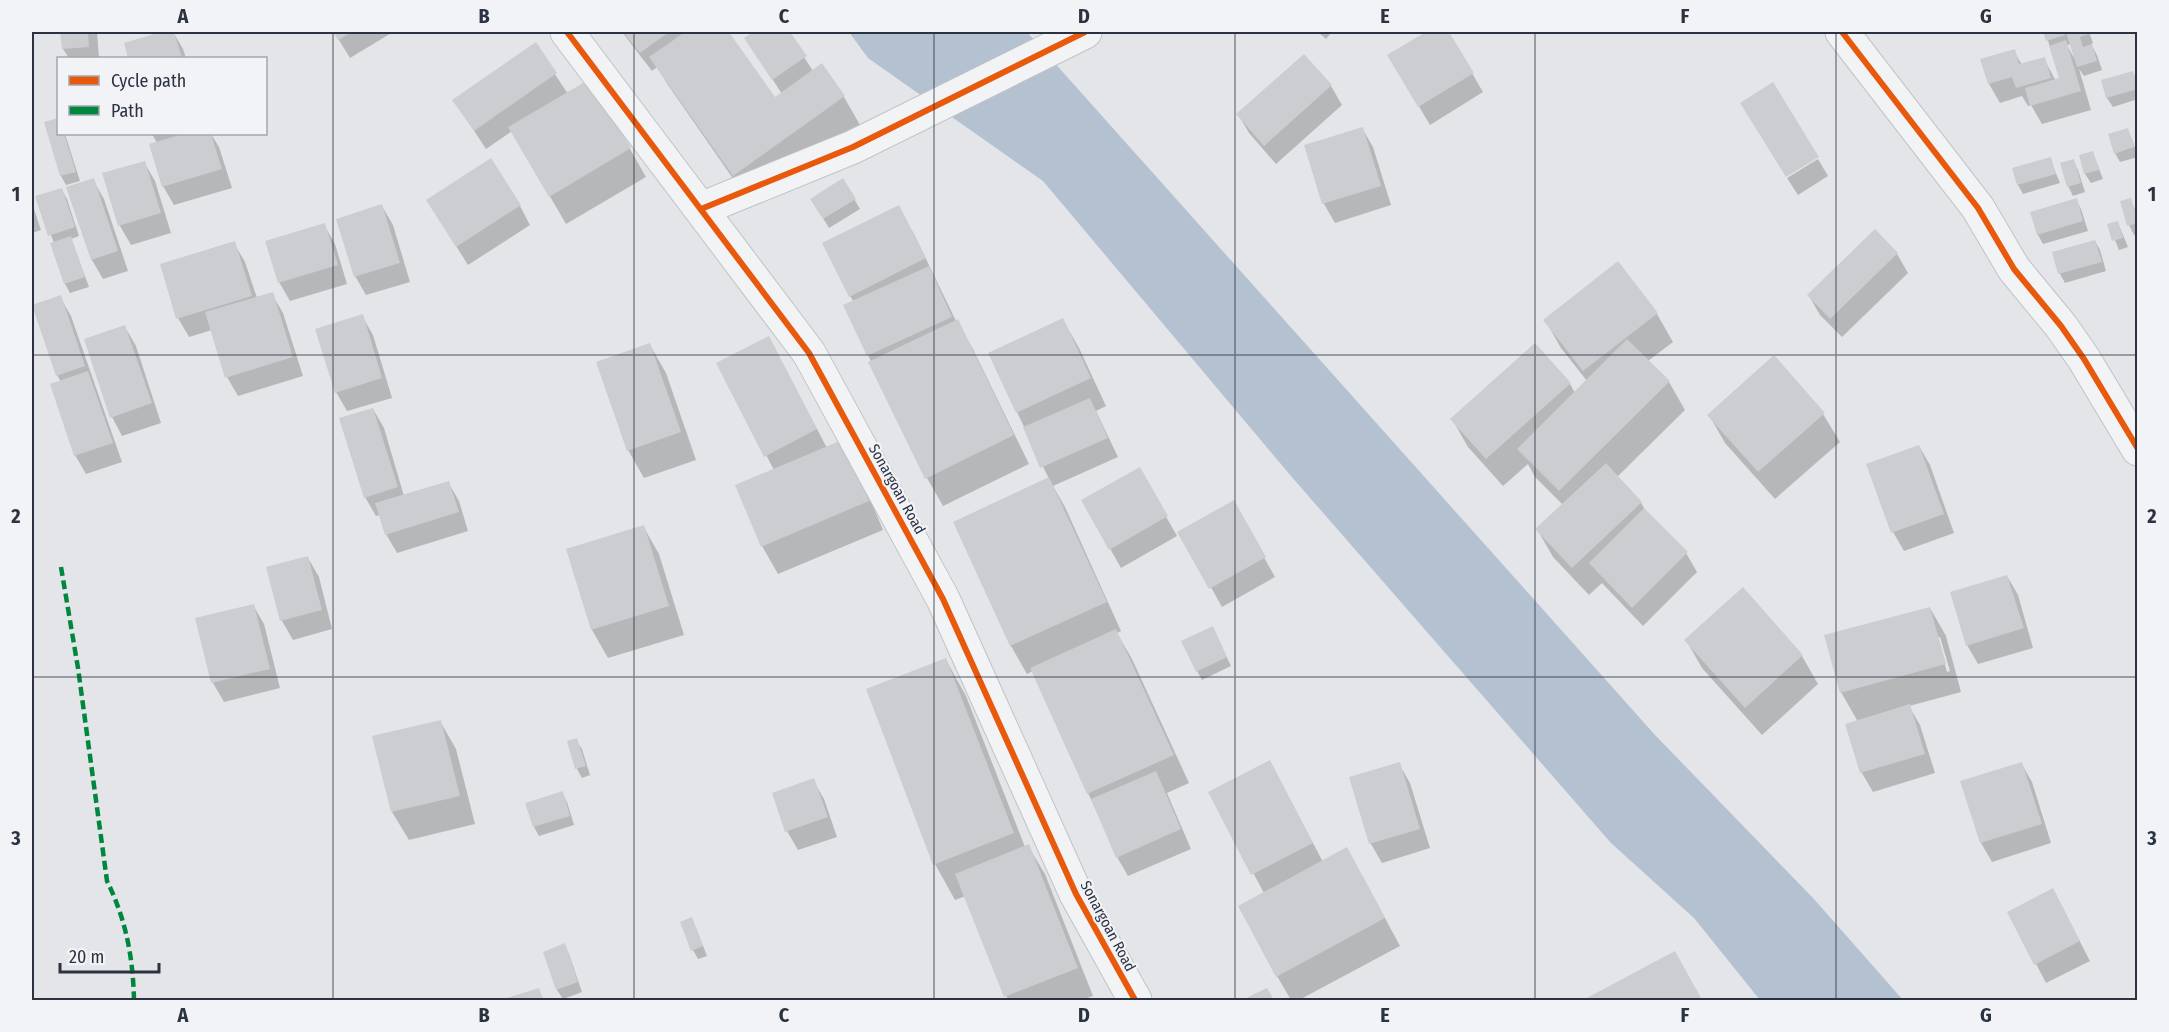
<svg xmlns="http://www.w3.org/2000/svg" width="2169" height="1032" font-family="'Fira Sans Condensed',sans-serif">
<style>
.water{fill:#b3c1d1}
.shadow{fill:#0003;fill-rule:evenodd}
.building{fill:#cbcdd0}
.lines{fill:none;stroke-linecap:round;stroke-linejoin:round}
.street-casing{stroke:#c1c3c6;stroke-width:35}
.street{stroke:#f2f3f5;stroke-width:33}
.quiet{stroke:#00873e;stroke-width:4.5;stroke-dasharray:9 4.5;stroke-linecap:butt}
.cycleway-casing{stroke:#f1f3f7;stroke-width:10}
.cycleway{stroke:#e8590c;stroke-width:6}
.grid{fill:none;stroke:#2b3240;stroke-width:1.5;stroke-opacity:0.55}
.labels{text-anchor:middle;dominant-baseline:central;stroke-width:4.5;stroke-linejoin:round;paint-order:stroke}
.street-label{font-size:15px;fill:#2b3240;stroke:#f1f3f7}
.neatline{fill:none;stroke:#2b3240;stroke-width:2}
.grid-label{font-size:20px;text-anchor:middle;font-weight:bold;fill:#2b3240}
</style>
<rect width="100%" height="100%" fill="#e3e5e8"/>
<path class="water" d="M849,32h178l628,703 158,163 90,102h-143l-66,-82 -83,-75 -320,-367 -248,-295 -175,-123z"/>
<path class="shadow" d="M62,32h35l2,26h-30l-6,-9z
M166,32h7l10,17 3,9h-56l-5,-14z
M334,32h59l-43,26z
M622,32h105l47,67 8,-5 -36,-56 10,-6h32l25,39 8,-6 23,32 16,28 -110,78 -82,-118 -11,-18 -5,4z
M1318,32h14l-6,7z
M1429,32h19l35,60 -53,33 -41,-69z
M2045,32h44l4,11 -2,1 6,11 5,15 -18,6 -5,-7 12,41 -49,14 -11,-19 -3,1 -6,-10 -22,7 -11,-19 25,-33 8,14 22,-6 12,22 5,-2zM2071,44l3,14 -7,-13z
M535,44l33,50 62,55 16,28 -80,47 -54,-93 -26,18 -32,-49z
M1304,56l27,30 11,19 -66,59 -27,-31 -11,-19z
M2133,73l5,8v18l-25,8 -6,-9 -4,-17z
M58,119v15h7l15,47 -14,4 -5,-9 -15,-53z
M1362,128l11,19 18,58 -56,18 -11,-19 -18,-58z
M2127,130l5,9 6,18 -18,5 -5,-9z
M152,134h59l8,13 13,41 -58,17 -11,-19 -6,-43z
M2093,153l10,26 -12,4 -6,-9 -5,-18z
M1818,159l10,17 -30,19 -11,-17z
M2050,159l10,24 -37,11 -5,-9 -4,-16z
M2073,161l5,9 7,22 -12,4 -5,-10z
M144,162l11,19 16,52 -40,12 -11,-19 -16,-52z
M93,180l11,19 24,72 -25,8 -11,-19 -24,-72z
M843,180l17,29 -31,19 -17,-28z
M61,189l6,10 12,37 -8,3 18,48 -19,6 -5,-9 -13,-40 2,-1 -17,-46z
M2130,199l8,17v18l-4,1 -5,-10z
M2076,200l5,9 7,22 -45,13 -5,-9 -7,-22z
M32,203l9,27 -9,3z
M382,206l11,19 17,57 -44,13 -11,-19z
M520,206l10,19 -62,40 -29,-46z
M898,207l16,27 42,87 17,28 56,115 -86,42 -16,-28 -59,-123 -14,-53 -4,-6z
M2118,223l10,24 -9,3 -10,-25z
M324,225l11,19 12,40 -57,17 -11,-19z
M2095,241l5,9 6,21 -41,12 -5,-9 -6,-21z
M234,243l11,19 12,36 15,-4 11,19 20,63 -65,20 -11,-19 -15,-47 -23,7 -11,-19z
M1897,254l11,19 -66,64 -22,-22 -11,-19z
M60,297l11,19 51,146 -36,12 -11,-19 -14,-73 -4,-7z
M1657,314l16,28 -25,19 21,21 16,28 -68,67 24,26 6,10 39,40 11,19 -54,54 -41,-43 -13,12 -36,-38 -16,-28 26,-24 -28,-28 -7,-13 -25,22 -35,-39 -16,-28 118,-35 5,9 12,-12 -26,-33 -16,-28z
M362,316l11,19 19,63 -45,13 -11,-19z
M1063,320l16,28 27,58 -10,5 22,46 -65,29 12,21 56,124 -4,2 15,26 57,124 -22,10 24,56 -63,27 -11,-19 -84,-186 -6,3 -16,-28 -56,-123 94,-44 -32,-67z
M125,327l11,19 25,77 -39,13 -10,-19z
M769,338l58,110 31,22 25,60 -105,44 -16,-28 12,-76 -56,-106z
M650,345l16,28 30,87 -52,18 -16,-28z
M373,409l11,19 20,68 44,-14 11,19 9,30 -71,22 -11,-19 -6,-19 -4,1 -11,-19z
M1823,414l17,28 -65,57 -50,-56 -16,-28z
M1919,446l11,19 24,68 -50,18 -11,-19z
M1139,469l38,67 -56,32 -38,-67z
M1233,502l42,75 -53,30 -42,-75z
M643,526l16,28 25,81 -76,23 -16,-28 -24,-80z
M308,558l11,19 13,52 -39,11 -11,-19z
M2007,576l11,19 15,53 -55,16 -11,-19z
M1742,590l60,66 16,28 -56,51 -60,-67 -16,-28z
M253,605l11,19 16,64 -56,14 -11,-19 -16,-64z
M1930,608l16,28 15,56 -52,14 11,19 15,48 -62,19 -11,-19 -15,-48 11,-3 -17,-30zM1937,637h3l10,34 -3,1z
M1217,637l14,29 -29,14 -5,-9z
M946,660l20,36 59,151 3,-1 17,28 48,122 -11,4h-74l-42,-104 -11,4 -20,-36z
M440,721l16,28 19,75 -66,16 -17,-28 -18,-75z
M576,740l6,9 8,26 -8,3 -5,-9 -9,-27z
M1270,762l53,100 40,15 37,69 -101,54h-8l-14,-24 -13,-83 -54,-100z
M2021,763l11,19 19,61 -59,19 -11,-19z
M1399,764l11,19 20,65 -48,15 -11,-19 -20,-66z
M813,780l11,19 13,38 -39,13 -11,-19z
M562,793l5,9 7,23 -35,11 -5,-9z
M2063,909l27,52 -44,22 -37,-71z
M696,928l11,28 -9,3 -5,-9z
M564,945l5,9 13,38 -19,7 -6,-9 -13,-37z
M1675,953l27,47h-115z
M538,990l6,10h-34l-1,-1z"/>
<path class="building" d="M60,32h28l1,15 -27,2z
M161,32h13l8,26h-54l-4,-15z
M333,32h19l-14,8z
M623,32h46l-29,21z
M685,32h44l46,65 47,-34 23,33 -112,80 -84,-119z
M753,32h37l17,24 -35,24 -28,-42z
M1426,32h23l25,41 -56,34 -31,-52z
M2043,32h21l1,3 -19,6z
M2066,32h23v2l-9,3 3,10 9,-3 5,17 -20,6z
M2066,40l15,51 -51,15 -5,-18 34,-10 -10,-32z
M536,42l21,31 -83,58 -22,-31z
M2015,49l4,15 26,-7 6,21 -35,10 -4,-11 -24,7 -8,-25z
M1304,54l28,31 -68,61 -28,-32z
M2133,71l5,18 -32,9 -5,-18z
M590,79l41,69 -82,49 -41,-70z
M1773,82l46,75 -33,20 -46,-74z
M58,118v16h6l12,38 -16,4 -16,-54z
M1363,127l18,59 -59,18 -18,-59z
M2128,128l6,19 -20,7 -6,-20z
M183,134h28l11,35 -60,18 -13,-43z
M2093,151l6,19 -15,4 -5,-19z
M2051,157l5,17 -39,11 -5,-17z
M491,158l30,47 -65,42 -30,-47z
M2074,159l7,24 -14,4 -7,-24z
M145,161l16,52 -43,13 -16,-53z
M94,178l24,73 -27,9 -25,-73z
M843,178l13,21 -33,20 -13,-20z
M62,188l13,39 -27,9 -13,-40z
M2077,198l6,23 -46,14 -7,-23z
M2131,198l7,25 -11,3 -7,-25z
M382,204l18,59 -46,14 -18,-58z
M899,205l27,53 -77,39 -27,-54z
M2118,221l5,17 -11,3 -5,-17z
M325,223l13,42 -60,18 -13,-42z
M1875,229l23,24 -68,66 -23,-24z
M71,236l14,41 -21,7 -14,-41z
M2095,240l7,22 -44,12 -6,-22z
M235,241l17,55 -76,23 -16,-55z
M1618,261l40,52 -75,58 -40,-51z
M929,266l23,51 -85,39 -24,-51z
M273,292l20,65 -68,21 -20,-66z
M61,295l24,71 -29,10 -24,-71z
M363,314l19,64 -47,15 -20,-64z
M1063,318l28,60 -75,35 -28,-60z
M958,319l56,116 -89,44 -57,-117z
M125,325l27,78 -42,15 -26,-79z
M769,336l48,93 -53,28 -48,-94z
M1627,339l43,42 -111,110 -42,-42z
M650,343l31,89 -54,19 -31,-89z
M1535,343l36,40 -85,76 -36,-40z
M1774,355l51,58 -67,59 -51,-57z
M88,371l25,72 -39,13 -24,-72z
M1090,398l18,40 -68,30 -17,-41z
M373,408l25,79 -34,11 -25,-80z
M842,440l27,61 -108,46 -26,-62z
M1919,445l25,69 -53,19 -25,-69z
M1606,463l36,39 -70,66 -37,-39z
M1140,467l28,49 -59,34 -28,-50z
M1049,477l58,125 -97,44 -57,-124z
M449,481l10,31 -74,23 -10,-32z
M1234,500l32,57 -57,32 -32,-57z
M1644,508l44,44 -56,56 -43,-45z
M644,525l25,81 -78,24 -25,-81z
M308,556l14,54 -42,11 -14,-54z
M2007,575l17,53 -58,18 -16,-54z
M1743,587l60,68 -58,53 -61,-68z
M254,604l16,65 -59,14 -16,-65z
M1930,607l16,57 -106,29 -16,-58z
M1213,626l14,31 -31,15 -15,-31z
M1116,629l58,126 -87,39 -57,-126z
M946,658l68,175 -81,32 -67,-176z
M1910,704l15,50 -65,19 -15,-49z
M441,720l19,76 -69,16 -19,-76z
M577,738l9,28 -11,3 -8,-28z
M1270,760l43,83 -62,32 -43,-83z
M1400,762l20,67 -51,15 -20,-67z
M2022,762l20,62 -62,19 -20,-62z
M1156,771l25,58 -65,29 -25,-59z
M814,778l14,39 -43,15 -13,-39z
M563,791l7,25 -37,11 -8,-24z
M1029,844l49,124 -74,29 -49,-123z
M1347,847l38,71 -109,59 -38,-71z
M2053,888l27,53 -46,24 -27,-53z
M692,917l11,29 -12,5 -11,-29z
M565,943l13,39 -22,8 -13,-38z
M1675,951l27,49h-119z
M539,988l4,12h-35l-1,-2z
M1267,988l7,12h-32z"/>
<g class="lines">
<g class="street-casing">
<path id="street" d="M567,32l242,321 134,246 133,295 59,106
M1842,32l136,176 36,61 47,57 23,33 54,90
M701,209l152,-62 232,-115"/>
</g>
<use href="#street" class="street"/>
<path class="quiet" d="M61,567l17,101 29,213c19,39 26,76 27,119"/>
<g class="cycleway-casing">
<path id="cycleway" d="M567,32l242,321 134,246 133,295 59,106
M1842,32l136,176 36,61 47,57 23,33 54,90
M701,209l152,-62 232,-115"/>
</g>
<use href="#cycleway" class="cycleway"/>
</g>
<path class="grid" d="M333,32v968M634,32v968M934,32v968M1235,32v968M1535,32v968M1836,32v968M32,355h2106M32,677h2106"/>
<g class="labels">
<g class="street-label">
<text transform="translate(897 489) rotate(61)">Sonargoan Road</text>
<text transform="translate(1108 926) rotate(62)">Sonargoan Road</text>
</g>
</g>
<rect width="2169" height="1032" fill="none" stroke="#f1f3f7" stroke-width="66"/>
<rect x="57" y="57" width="210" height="78" fill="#f1f3f7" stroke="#a2a6ae" stroke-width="1.5"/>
<rect x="69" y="76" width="30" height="9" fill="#e8590c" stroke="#a2a6ae" stroke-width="1.5"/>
<text x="111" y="87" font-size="18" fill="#2b3240">Cycle path</text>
<rect x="69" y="106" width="30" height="9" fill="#00873e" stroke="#a2a6ae" stroke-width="1.5"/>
<text x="111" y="117" font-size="18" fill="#2b3240">Path</text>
<path d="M60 963v9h99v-9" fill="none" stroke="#2b3240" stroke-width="3"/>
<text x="69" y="963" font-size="18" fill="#2b3240" stroke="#f1f3f7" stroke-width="4.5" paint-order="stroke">20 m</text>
<rect x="33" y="33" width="2103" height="966" class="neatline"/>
<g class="grid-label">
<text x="183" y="23">A</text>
<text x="484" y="23">B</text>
<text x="784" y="23">C</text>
<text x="1084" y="23">D</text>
<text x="1385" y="23">E</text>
<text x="1685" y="23">F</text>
<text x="1986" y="23">G</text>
<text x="16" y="201">1</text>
<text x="2152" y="201">1</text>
<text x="16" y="523">2</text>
<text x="2152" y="523">2</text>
<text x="16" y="845">3</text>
<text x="2152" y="845">3</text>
<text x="183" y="1022">A</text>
<text x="484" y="1022">B</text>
<text x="784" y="1022">C</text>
<text x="1084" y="1022">D</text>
<text x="1385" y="1022">E</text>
<text x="1685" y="1022">F</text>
<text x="1986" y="1022">G</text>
</g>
</svg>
